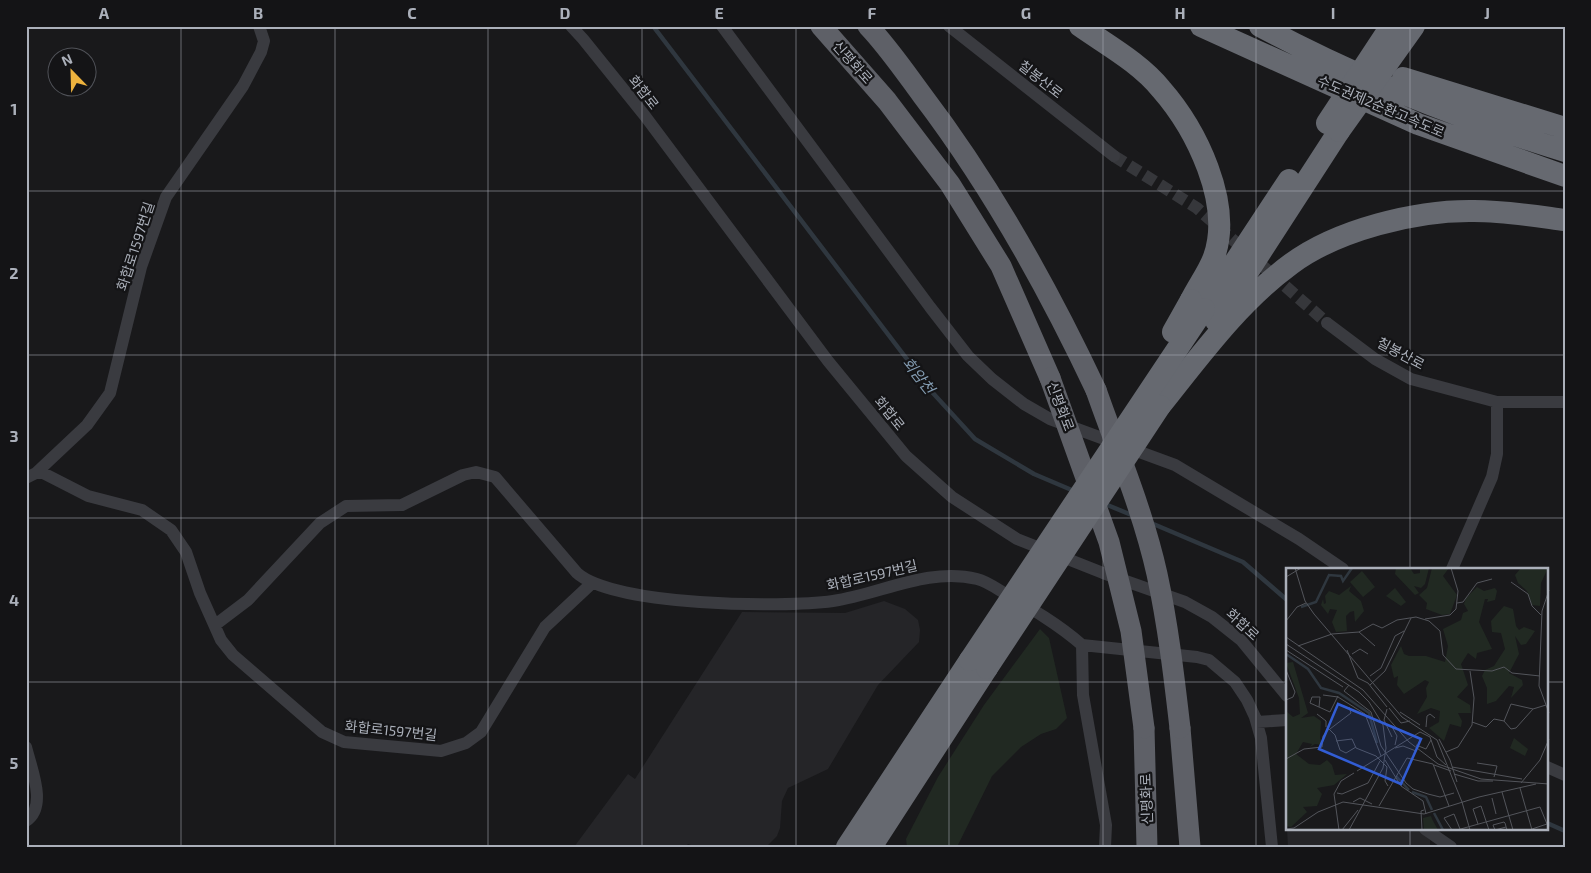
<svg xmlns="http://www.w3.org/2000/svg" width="1591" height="873" font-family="'Exo 2','Noto Sans KR',sans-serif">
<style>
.built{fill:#252528}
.green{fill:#212922}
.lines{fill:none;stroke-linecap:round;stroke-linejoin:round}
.stream{stroke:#2f373f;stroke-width:4.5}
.minor-tunnel{stroke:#36373b;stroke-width:12;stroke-dasharray:12 6;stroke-linecap:butt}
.minor{stroke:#3a3b40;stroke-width:12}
.trunk{stroke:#5e6067;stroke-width:21}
.motorway{stroke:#666970;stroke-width:22}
.trunk-bridge{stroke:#5e6067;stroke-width:21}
.motorway-bridge{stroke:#666970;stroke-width:22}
.grid{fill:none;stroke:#abb0ba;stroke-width:1;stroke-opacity:0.55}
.labels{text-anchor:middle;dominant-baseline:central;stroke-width:4.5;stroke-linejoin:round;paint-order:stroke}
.street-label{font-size:14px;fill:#abb0ba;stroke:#141416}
.water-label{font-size:15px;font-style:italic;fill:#849db3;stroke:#141416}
.inset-river{fill:none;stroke:#2f373f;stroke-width:2.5}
.inset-road{fill:none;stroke:#53555b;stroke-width:1}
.view{fill:#325dd4;fill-opacity:0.15;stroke:#325dd4;stroke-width:2.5}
.inset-edge{fill:none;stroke:#abb0ba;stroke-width:2.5}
.neatline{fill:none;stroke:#abb0ba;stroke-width:2}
.grid-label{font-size:16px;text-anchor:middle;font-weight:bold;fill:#abb0ba}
</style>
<rect width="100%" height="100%" fill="#19191b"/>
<path class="built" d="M884,601l21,8 13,11 2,10 -1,12 -41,43 -50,84 -40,19 -6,13 -2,27 -3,8 -11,11h-69l-9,-3 -3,3h-111l54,-73 7,5 107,-167 103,1z
M1287,829h131l12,11v7h-142z"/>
<path class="green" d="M1040,629l9,9 18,80 -11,11 -15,5 -20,13 -29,29 -35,71h-50l-1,-8 32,-62 46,-72z"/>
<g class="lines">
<path class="stream" d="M653,26l279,366 43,47 59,35 40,17
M1105,504l29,12
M1151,523l92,39 44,38
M1547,823l18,8"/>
<path class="minor-tunnel" d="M1114,156l83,52 130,115"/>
<path class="minor" d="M571,26l12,13 62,77 183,245 78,95 46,41 65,42 86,34 82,29 27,15 29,23 46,56
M722,26l208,281 38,49 24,23 32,25 26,15 125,46 124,74 44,30
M949,26l165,130
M1327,323l48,36 36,20 86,23
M36,473l51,-48 23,-32 31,-126 25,-70 77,-111 18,-34 3,-11 -5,-15
M26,478l10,-5h7l45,23 54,14 29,20 15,22 14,41 21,47 12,15 89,77 22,10 97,9 25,-8 15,-11 64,-105 46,-43
M1452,569l40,-92 5,-23v-52h68
M215,625l33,-25 72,-77 26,-17 56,-1 61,-30 13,-3 19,5 82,96c37,33 205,35 256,28 48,-7 95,-34 144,-22 9,2 19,9 27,14 28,16 54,31 78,52
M1082,645l115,12 12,3 26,22 12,18 8,17 6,21 11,109
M1082,645l1,50 23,130 -1,22
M1257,722l30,-2
M26,747c5,21 22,60 0,74
M1547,767l18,8
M1425,829l26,18"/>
<path class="trunk" d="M821,26l66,75 63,83 51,82 49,112
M868,26c20,21 37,46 54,69 70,92 125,191 174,295
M1144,728l3,119
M1180,728l10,119"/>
<path class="motorway" d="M1080,26c27,19 60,37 81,63 35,40 72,114 53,168 -5,14 -16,29 -23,43
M1201,26l217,98 147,52
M1260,26c97,52 200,93 305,125
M1403,78l162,50
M1204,309l85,-129
M1216,321l123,-190
M1160,406c40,-50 79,-104 131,-142 46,-34 125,-54 183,-53 31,0 61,5 91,9
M847,847l123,-187
M871,847l116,-179"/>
<path class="trunk-bridge" d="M1050,378l59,164 22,89 13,97
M1096,390c21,60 47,121 61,184 11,51 17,102 23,154"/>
<path class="motorway-bridge" d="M1327,123l64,-97
M1339,131l75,-105
M1173,332l18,-32
M970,660l234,-351
M987,668l173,-262"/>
</g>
<path class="grid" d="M181,26v821M335,26v821M488,26v821M642,26v821M796,26v821M949,26v821M1103,26v821M1256,26v821M1410,26v543M26,191h1539M26,355h1539M26,518h1539M26,682h1261M1547,682h18M1410,829v18"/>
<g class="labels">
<g class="street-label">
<text transform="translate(853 62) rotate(48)">신평화로</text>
<text transform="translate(1041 79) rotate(38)">칠봉산로</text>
<text transform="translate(644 92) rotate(52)">화합로</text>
<text transform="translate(1381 106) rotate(23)">수도권제2순환고속도로</text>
<text transform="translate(135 246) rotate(-72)">화합로1597번길</text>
<text transform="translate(1401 353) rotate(28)">칠봉산로</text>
<text transform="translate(1061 406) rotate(69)">신평화로</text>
<text transform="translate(890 413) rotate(51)">화합로</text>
<text transform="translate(872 575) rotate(-13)">화합로1597번길</text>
<text transform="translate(1243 624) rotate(43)">화합로</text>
<text transform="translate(391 730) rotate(6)">화합로1597번길</text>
<text transform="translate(1146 799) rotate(-92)">신평화로</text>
</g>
<g class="water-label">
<text transform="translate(919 375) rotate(52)">회암천</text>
</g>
</g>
<g transform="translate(1286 568)">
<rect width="262" height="262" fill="#19191b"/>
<path d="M110,0h14l4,6 6,-1v-5h9l-4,16 -4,4 -7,-2 5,7 -4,2 -20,-21zM146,0h17l-6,8 14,19 -7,19 -8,1 -16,-6 1,-6 -8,-8 8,-7zM235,0h27l-7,15 -1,23 -8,-1 -5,-14 -9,-8 -3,-8zM76,3l13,16 -12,10 -13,-15zM65,18l-2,5 12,10 3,10 -9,11 -1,-11 -4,1 -4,4 1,15 -11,1 -4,-10 5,-12 -7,-1 -2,5 -7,-9 2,-6 1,5 2,-1 -1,-7 4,-5 10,4zM191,19l7,4 11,-3 2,3 -2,9 -8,2 1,-3h-3l-6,23 13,27 -15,4 -1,6 -8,-6 -7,11 7,21 -11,12 13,8 1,8h-13l4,8 -1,6 -11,-3 -6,17 -15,-13 10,-6 1,-11 -9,-3 -14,6 10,-17 -1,-9 3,-6 -4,-2 -21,14 -7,-9 1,-9 -4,2 -3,-13 10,-19 3,8 5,2h17l19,6 3,-16 -5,-17 18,-9 2,-7 5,-2 -4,-7 2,-6zM109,20l11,14 -5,4 -15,-10zM218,38l9,3 3,17 3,4 5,-3 11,4 -9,13 -5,1 -6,-9 4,18 -10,19 13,7 1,5 -12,13 3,-11 -5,-1 -13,15 -9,3v-16l-5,-12 3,-6 9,-4 11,-17 -4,-16 -9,-1 -1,-11zM7,94l15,51 -7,5 13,-2 7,5 -1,17 3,7 -8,-1 -5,3 2,-3 -9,-2 -7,12 13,10 11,1 7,-5 5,5 3,10 12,-1 -13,11 -17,3 5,6 -5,12 -14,1 4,5 -16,15 -5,-1v-115l7,6 7,-3 -1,-16 -13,-35zM228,170l14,11 -3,7 -15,-8zM145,248l1,3 6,11h-14l-1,-12z" fill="#212922"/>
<path class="inset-river" d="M15,39l15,-5 13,-27 12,1 2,5 9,-13M0,86l22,15 13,19 18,5 30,20 8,30M110,208l13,14M126,224l14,5 6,13M148,245l9,17"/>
<path class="inset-road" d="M9,0l10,33 9,13 88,103 35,23 25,62M0,9l15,-9M225,14l17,12 4,12 9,9M263,22l-7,21 -3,75 10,27M171,35l6,-1 14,-19 15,-4M139,51l25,-4 6,-6 2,-18 -7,-23M0,53l11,-14 9,-4M73,64l16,14M0,69l77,53 46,52 29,22 43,15 68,5M0,76l73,48 10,10 14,23 3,23 -3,20 -34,62M12,78l34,-12 27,-2 14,-8 9,4 15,-8 19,-3 13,4 11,10 3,24 13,14 36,2 12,-4 8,6 28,3M0,82l57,37M61,82l11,28 10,5 19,24M66,86l8,-5 8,5M0,102l9,22 -2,5 -7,3M84,108l11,-8 14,-32 9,-5M63,117l-5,6 27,21 10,34 25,37 7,6 15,5 12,3 14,-4M84,117l15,-14 26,-53M37,127l15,2 27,17 16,42M33,139l1,-10h-8l-2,6 20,9 8,-16M103,140l12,15 9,-2M101,141l-3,11 8,17M247,141l-22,-5 -7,17 7,8 5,-1 17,-19 13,-4M114,144l20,13M31,146l9,7v6M186,154l14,5 8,-8 10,2M105,157l6,11 -2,9M140,159l1,-11 3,-2 5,4M44,161l21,-16 -2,-6M153,171l11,21 7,22M50,173l16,-2 4,9 20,8 11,11 -2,14 3,5M130,177l10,4 5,-9M109,180l8,-2 13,5M160,184l12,-5 14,-22 2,-27 -4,-27M0,191l18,-10 18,-2 1,-11 6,-7 6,6 5,15 6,3 10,-6M99,192l16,26 22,15 3,13M191,195l20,3 -3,11M148,197l17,6M166,199l70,12M71,203l63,-39 10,5 7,20 9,8M168,206l24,7h15M235,215l19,-23 9,-21M234,220l12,42M216,224l11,38M51,225l5,1 26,-11 12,-22M206,230l4,16M67,234l7,-4 12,6M176,234l8,28M93,238l28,-48 26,6 16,42M192,256l-5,-15 8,-3 8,24M220,259l-11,3 -2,-5 11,-3 1,1 2,7M0,261l8,-1 24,-16 25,-10 81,12 55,-17 57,-13M53,262l-5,-36 7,-13 13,-8M56,262l16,-20M136,262l-1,-19 3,-1M166,262l-8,-12 10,-4 6,15M171,262l83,-23 7,17 -15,5"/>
<path class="view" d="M52,136l83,35 -20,45 -82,-35z"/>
<rect width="262" height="262" class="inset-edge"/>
</g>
<rect width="1591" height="873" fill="none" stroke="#141416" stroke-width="55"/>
<g transform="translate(72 72) rotate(337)"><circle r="24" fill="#141416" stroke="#505258"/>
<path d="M0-4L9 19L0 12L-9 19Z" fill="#edb33e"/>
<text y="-8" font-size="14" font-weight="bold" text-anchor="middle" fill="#abb0ba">N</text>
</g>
<rect x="28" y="28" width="1536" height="818" class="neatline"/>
<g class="grid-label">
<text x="104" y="19">A</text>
<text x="258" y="19">B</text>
<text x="412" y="19">C</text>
<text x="565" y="19">D</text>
<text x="719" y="19">E</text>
<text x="872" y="19">F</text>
<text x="1026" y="19">G</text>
<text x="1180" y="19">H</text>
<text x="1333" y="19">I</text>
<text x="1487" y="19">J</text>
<text x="14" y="115">1</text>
<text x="14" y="279">2</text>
<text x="14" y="442">3</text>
<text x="14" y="606">4</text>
<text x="14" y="769">5</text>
</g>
</svg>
